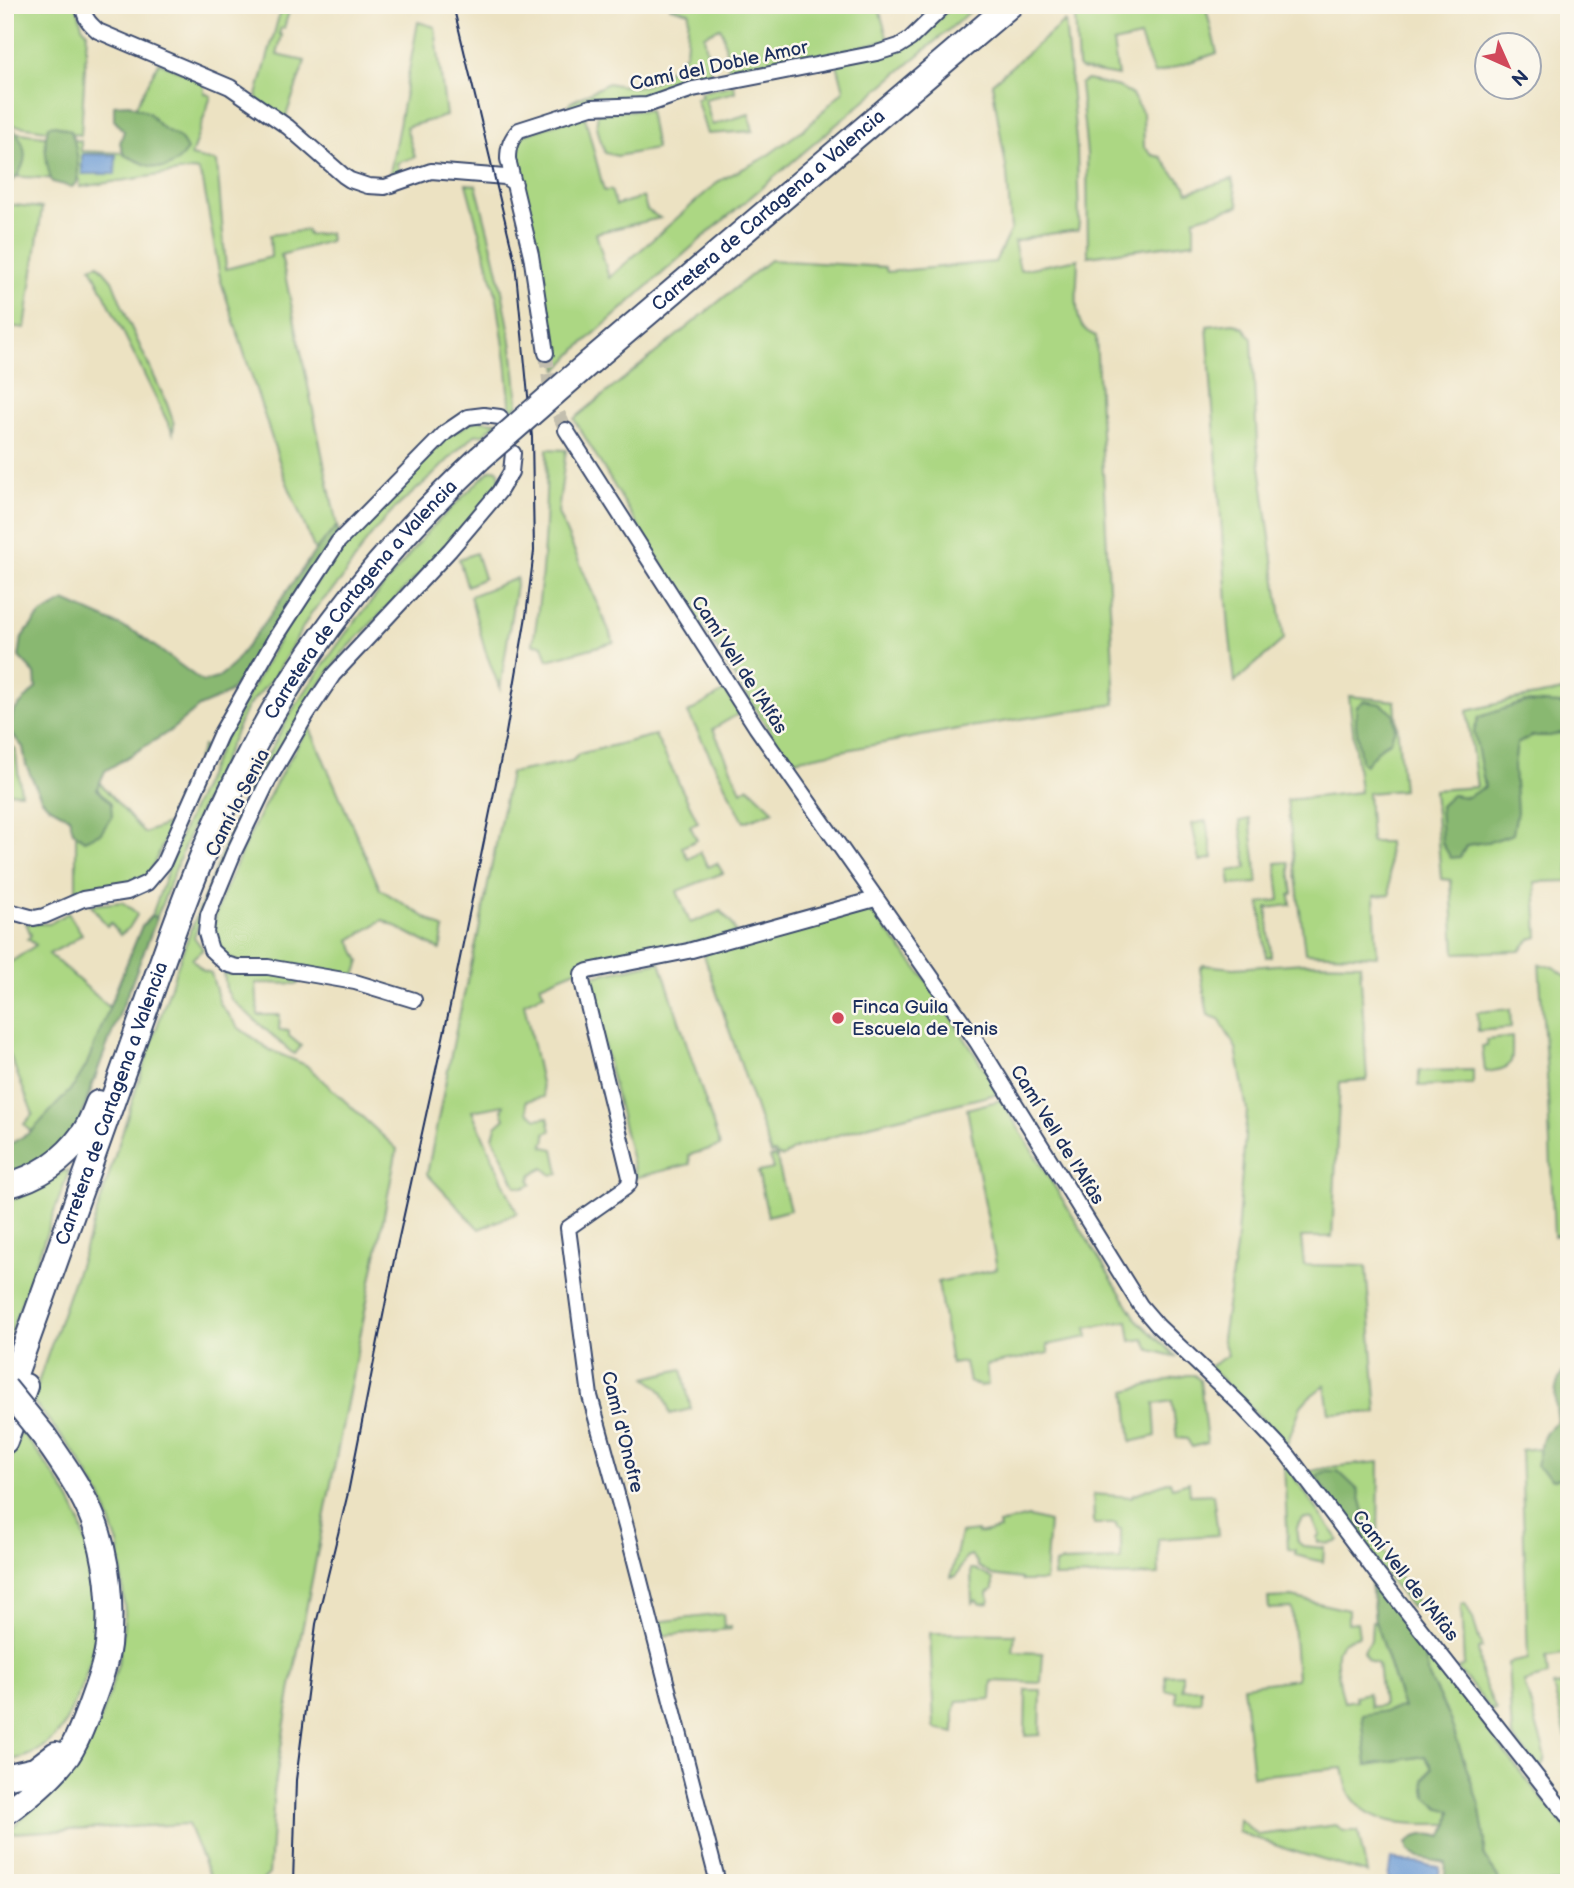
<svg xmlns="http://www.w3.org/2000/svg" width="1574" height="1888" font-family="'Balsamiq Sans',sans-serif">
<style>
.green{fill:#acd783;stroke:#648370;stroke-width:2}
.forest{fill:#89b871;stroke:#527468;stroke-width:2}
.water{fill:#6d9cd5;stroke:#44669a;stroke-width:2}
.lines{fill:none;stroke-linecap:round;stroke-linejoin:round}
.minor-tunnel{stroke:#c2beae;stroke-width:14;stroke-dasharray:14 7;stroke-linecap:butt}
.minor-casing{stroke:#3a4a6d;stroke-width:18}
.trunk-casing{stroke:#3a4a6d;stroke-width:28}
.minor{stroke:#fff;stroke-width:14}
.trunk{stroke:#fff;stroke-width:24}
.tram{stroke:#1b2f5e;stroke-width:2}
.trunk-bridge-casing{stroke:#3a4a6d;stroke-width:28;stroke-linecap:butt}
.trunk-bridge{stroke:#fff;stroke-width:24}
.poi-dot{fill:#d1495b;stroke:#fbf7ec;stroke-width:2.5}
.labels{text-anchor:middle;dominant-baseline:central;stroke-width:5;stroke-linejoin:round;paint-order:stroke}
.street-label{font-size:19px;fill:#1b2f5e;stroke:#fbf7ec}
.poi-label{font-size:19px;fill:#1b2f5e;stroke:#fbf7ec;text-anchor:start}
</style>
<rect width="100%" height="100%" fill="#fbf7ec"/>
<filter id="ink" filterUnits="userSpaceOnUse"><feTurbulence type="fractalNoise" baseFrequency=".0143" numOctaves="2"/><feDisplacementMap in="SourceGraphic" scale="14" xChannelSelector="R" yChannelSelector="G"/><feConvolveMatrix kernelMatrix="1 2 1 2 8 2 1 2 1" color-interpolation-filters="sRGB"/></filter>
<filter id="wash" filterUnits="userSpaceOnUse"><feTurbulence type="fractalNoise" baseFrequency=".00686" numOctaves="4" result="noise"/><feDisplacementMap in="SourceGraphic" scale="28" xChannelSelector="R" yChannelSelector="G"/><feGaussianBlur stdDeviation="1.57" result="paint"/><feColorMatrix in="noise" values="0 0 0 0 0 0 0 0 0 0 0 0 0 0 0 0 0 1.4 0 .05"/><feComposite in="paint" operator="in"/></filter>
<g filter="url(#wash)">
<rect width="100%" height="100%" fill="#ece2c2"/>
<path class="green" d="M5,5h72l5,21 5,6 -6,103 -76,-11z
M282,5h9l-7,23h-3l-2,6 3,1 -5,20 28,6 -20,58 -29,-20z
M670,5h208l10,35 -158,37 -7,-44 -3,-5 -16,7 8,45 -64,20 -41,-1 -42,10 6,-7 37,-19c41,10 50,-1 78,-30l3,-41 -19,-5z
M954,5h24l-277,234 -124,110 -19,21 -13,-78 -30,-137 1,-9 5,-10 60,-21 4,2 19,74 7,-1 5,15 27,-8 4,13 13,8 -64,15 13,45 110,-97 45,-23 44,-32 36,-36 -7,-26 94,-38z
M1206,8l11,45 -63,21 -14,-37 -27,6 5,33 -38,-7 -2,-3 -3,-50z
M1065,21l12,130 2,71 -1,8 -37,5 -27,7 6,28 58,-11c0,18 -5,52 4,67 3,5 9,8 14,10l19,368 -157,25 -169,32 -138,-214 -77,-128 196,-159 115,7 2,5 108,-10 16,-33 -4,-56 -15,-90z
M418,22l17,5 11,89 -40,11 9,30 -18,6 4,11 -12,5z
M159,62l45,19v12l7,3 -20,60 26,6 9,107 45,-12 -1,-22 37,-5 1,5 21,-2 1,8 -49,14 56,271 -22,25 -32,-78 -63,-195 -17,-97 -5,-10 -6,-1 -112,17v-7l-75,-4v-45l76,10v10l43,2 12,-47z
M1087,80l32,7 13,8 11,18 1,34 8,8 9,2 11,15 14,14 2,6 44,-13 7,27 -45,13v23l-106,14 -1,-102 -7,-70z
M734,85l1,7 -30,7 7,26 37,-11 4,17 -46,3 -11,-36 6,-1 -2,-5z
M649,110l7,39 -39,7 -12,-3c-4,-12 -12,-30 -6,-42z
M466,184l10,1c20,75 37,142 42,220l-7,7 -5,-52 -9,-62z
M5,204l37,4 -17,120 -20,-2z
M98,264l14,16 18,45 37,79 7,20 -1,9 -82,-166z
M1234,323l10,5 8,11 5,105 27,195 -49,43 -6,-53 -22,-303z
M476,420l21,2 -13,12 -9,1 -15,13 -27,27 -42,37 -23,27 -28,43 -29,31 -36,63 -28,31 -58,128 -81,206 -27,79 -76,27 26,-15 -7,-8 9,-10 -24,-61 -4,1v-88l31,-21 -8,-6 3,-4 -5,-12 23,1 19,-11 14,21 -12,9 -21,11 60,53 33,-81 10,-11 27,-76 41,-92 62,-113 62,-91 102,-106z
M547,449l19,1 -8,63 56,129 -66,18 -5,-15 -10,-1c11,-65 13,-130 14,-195z
M496,469l3,3 1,9 -17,24 -59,64 -83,86 -23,32 -109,210 -15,40 9,12 -11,10 10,11 9,3 9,31 19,24 31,22 36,15 91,84 -106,537 -17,105 -5,83 -9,9h-48l-24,-59 -181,9 64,-64 31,-53 16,-52 7,-50 -6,-67 -17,-48 -25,-43 -45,-56 60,-172 45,-142 45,-133 47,-119 24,-52 40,-73 53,-76 82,-102 62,-61z
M476,553l8,25 -17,8 -8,-27z
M517,578l-2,13 -15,98 -14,-36 -16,-57z
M1569,690v191l-34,1 3,55 -8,2 -10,12 -65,2 -4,-73 -10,-1 -7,-89 43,-3 -10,-76 46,-11z
M725,691l15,22 -27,16 28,62 8,-4 25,24 -30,11 -56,-109z
M1349,696l46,5 8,89 -35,3 3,49h17l2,53 -16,1 3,60 -72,-3 -18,-153 73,-8z
M309,726l71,163 64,40 -4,21 -57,-30 -33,20 10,21 -6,18 -124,-19c-10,-9 -17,-18 -16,-33 1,-17 10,-35 17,-51 22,-52 49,-102 78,-150z
M655,735l43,87 -8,4 7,14 -15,7 6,12 12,-7 8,15 9,-4 6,10 -46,18 13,32 31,-12 11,13 4,9 -153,34 -43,18 4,9 -20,9 20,94 -18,4 2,11 9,7 11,-2 3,14 -6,2 1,7 -3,4 1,3 10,2 5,24 -7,2 -8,-7 -12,6 -2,6 2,4 -8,4 -8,-2 -23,-49 3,-11 9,-8 -3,-8 2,-5 -32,6 45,102 -38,16 -52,-55 30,-149 21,-90 32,-162 62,-12 7,-7z
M5,745l10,3 6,45 -16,-1z
M203,746l3,2 -56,125 -25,15 -49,9v-100l23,-15 45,51 26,-10z
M1250,819l8,64 -27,2 -2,-14 18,-3 -7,-47z
M1206,821l7,37 -13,3 -8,-37z
M1289,862l4,32 -3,1 1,10 -24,3 4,48 -5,1 -6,-54 20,-3 -4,-37z
M122,902l12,9 3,4 -8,13 -9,7 -9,-12 -4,3 -16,-21z
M868,907l63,79 69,107 -130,32 -76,24 -11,8 -7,-1 14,54 -22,6 -10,-44 15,-3 -3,-11 6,-2 -1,-3 -4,1 -68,-202z
M660,962l60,184 -31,9 1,9 -52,13h-2l-49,-200z
M1304,963l56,1 7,116 -27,2 -8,155h-31l3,28 62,1 11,147h-48l-4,-28 -17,13 -7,8 -14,38 -78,-77 19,-12 -6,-17 14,-90 11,-138 -11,-62 -17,-29 -11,-4 -8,-46 3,-4 31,3z
M1539,964l14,3 16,11v255l-15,3 -7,-161z
M241,971l58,4 -1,9 -42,-1 2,32h22l-1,15 10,1v5l12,10 -6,8 -4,-2 -60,-53 -5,-10 -2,-16z
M1510,1009l1,19 -33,3 -1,-19z
M1512,1037c0,29 3,31 -27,35l-3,-26 5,-1 -1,-5z
M1473,1070v14l-54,2v-15z
M1001,1100l136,220 40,37 -27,-7 -6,-11 -13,2 -3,-20 -42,7 2,9 -41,8 2,8 -63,12 2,20 -8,1 -11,-4 -4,-20 -14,2 -13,-82 59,-13 -30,-160z
M64,1171h5l-64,178v-148h5l28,-13z
M682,1369l9,40 -21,5c-5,-19 -7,-25 -24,-36z
M1187,1375h7l6,5 7,63 -15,4 -5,-8 -10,-1 -5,-37 -18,3 2,32 -25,6 -5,-51z
M21,1431c20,26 46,58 58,89 12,33 17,71 17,106 -1,30 -13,60 -26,86 -3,6 -5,14 -10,19 -14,16 -33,29 -55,29v-285z
M1569,1445v210l-6,-1 -17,3 2,19 -24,6 21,72c1,7 0,10 -6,15l-27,-33 -4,-73 20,-4 -7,-209z
M1379,1462l-1,81 40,61 -8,2 -103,-134 23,-5z
M1284,1463l55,77c-6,5 -14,4 -21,2l-1,-5 3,-3 -8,-15 -7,-1c-10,5 -9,14 -7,24l5,4 21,2 -1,14 -28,-7v-5l-7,-1z
M1170,1481l2,6 17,-5 1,13 23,-1 5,41 -60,4 1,36 -105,2 1,-13 6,-2 60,-2v-31l-4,-1 -1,-4h-22l-1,-30 39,3v-2z
M1029,1517l20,5 -4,59h-23l-1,-2 -29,-4 -14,-9 -1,-4 -6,-6 -5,2 -10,18 -5,1 10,-44 16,-2 1,3 22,-5 -1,-5z
M971,1569h4l18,10v10l-5,4 1,10 -9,1 -4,-4 -4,3z
M1292,1597l56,13v13l9,-1 2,14c-7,2 -15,4 -20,11 -6,8 2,44 5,55l12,-2 -1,-4 13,-3 3,14 12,-2 -5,-41 -10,-4 -5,-8 8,-12 1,-19h3l28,88 -36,56 58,-9 7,12 8,40 11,2 -2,14c-34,0 -79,4 -99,-30 -4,-7 -5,-18 -7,-26l-90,8 -10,-90 54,-7 -5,-71 -23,1 -1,-11z
M1465,1603l8,16 9,29 -4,1 4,29 14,32 -4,1 -35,-43 7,-3 -3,-61z
M723,1614l1,13 7,-1v3l-72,7 -4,-14z
M930,1633l85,1 -2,18 30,1 -2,30 -49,-2 -1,18 -34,2 -3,12v20l-18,-4 -2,-3z
M1422,1641l91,122 56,68v41l-5,11h-65l-1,-6 -14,-20 1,-16 -36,-124 -20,-40z
M1182,1674v15l19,-1v13l-25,1v-11h-10l-1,-16z
M1566,1677l3,1v59h-3l-13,-51 12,-1z
M1026,1690h15l-1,45 -15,1z
M1239,1819l19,16 78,-10 8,6h14l9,42 -78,-23 -51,-18z"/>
<path class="forest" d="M129,104c6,3 16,6 21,10 4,4 7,10 12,13 11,9 18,6 25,23 -21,30 -36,16 -63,5l-4,-12 4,-12 -10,-11v-15z
M56,125l15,6c6,17 9,34 6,52l-5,4 -20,-5c-5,-13 -10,-43 -3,-56z
M5,127l9,2c14,18 15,34 -1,52l-8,-1z
M337,526l2,7 -99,146 -10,13 -15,8 -16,7 -29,24 -65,40 -8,18 14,14 1,13 -11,17 -17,7 -11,-9 -4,-14 -22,-12 -6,-7 -15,-33 -3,-18 -13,-15 3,-20 23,-24 -1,-14 -16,-17 3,-20 18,-22 25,-14 72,32 66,49 14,-4 13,-10 36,-47 49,-70z
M1364,701l17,3 13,10 1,14 -5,14c-14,5 -15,14 -25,23l-4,-3 -5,-37v-18z
M1525,702l36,2 8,6v21l-19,5h-18l-15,8 -3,22 3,46 -4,22 -20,7 -26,4 -7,12 -9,1 -9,-15 -2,-37 12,-11 15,2 18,-10 -11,-56 5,-14z
M152,915l5,3 -66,169 -10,33 -32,39 -44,19v-31l26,-15 43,-46 12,-20 56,-140z
M1563,1372h6v104l-2,2 -15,1 -16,-14c6,-20 4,-32 22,-44 -3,-18 -6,-33 5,-49z
M1327,1471h11l20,19 9,32 -3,15 -8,-4 -13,-23 -8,-6 -10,-13 -8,-16z
M1370,1573l52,68 7,36 20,40 30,87 6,37 -1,16 14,20 1,6h-55l2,-20 -27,-5 -10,-7 -2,-8c10,-10 22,-10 35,-6l7,-13 2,-13 -11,-3 -14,-12 -2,-16 8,-12 -7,-12 -58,9 -5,-50 41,-7 -28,-87z"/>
<path class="water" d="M82,154l34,1 -1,19h-33z
M1391,1859l49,8 -2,16h-29l-21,-4z"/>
</g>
<g filter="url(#ink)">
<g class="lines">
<path class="minor-tunnel" d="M546,353l5,45 15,32"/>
<g class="minor-casing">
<path id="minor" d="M83,5c1,13 6,18 15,26l132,56 58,40 56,49 6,4 18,6 17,1 46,-16 74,6 10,7
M546,353l-15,-98 -23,-96c0,-13 3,-20 11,-29l72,-23 56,-2 46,-16 184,-36 22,-7 11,-7 35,-34
M566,430l190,297 221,315 163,263 18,21 82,78 48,51 90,120 191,243
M5,910l29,8 10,-2 39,-17 44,-7 20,-9 16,-19 57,-129 56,-98 62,-95 108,-110 22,-15 16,-2 16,2
M414,1000l-59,-18 -87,-15h-31l-11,-3 -15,-14 -5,-17 2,-18 26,-63 34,-71 39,-67 26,-39 117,-125 49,-58 12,-20 2,-19
M718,1883l-90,-349 -38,-138 -22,-168 57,-40 4,-4 1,-7 -48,-196v-7l6,-3 100,-20 187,-52"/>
</g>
<g class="trunk-casing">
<g id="trunk">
<path id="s1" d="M590,362l420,-357"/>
<path d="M5,1186c32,-8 59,-25 78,-52 7,-9 11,-21 15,-31"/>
<path id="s2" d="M5,1402l166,-465c20,-55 42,-110 68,-162 59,-121 144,-226 241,-317"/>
<path d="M5,1441l20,-55"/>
<path d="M5,1777l30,-7 21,-16"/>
<path d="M5,1813c23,-17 46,-35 63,-58 9,-13 14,-28 20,-43 8,-22 17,-44 20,-67 4,-40 0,-88 -15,-126 -12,-31 -31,-56 -49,-83"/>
</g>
</g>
<use href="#minor" class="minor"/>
<use href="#trunk" class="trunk"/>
<path class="tram" d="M293,1883l3,-103 20,-156 32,-131 46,-233 58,-263 53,-258 21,-123 8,-65 -2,-114 -17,-175 -62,-257"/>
<g class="trunk-bridge-casing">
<path id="trunk-bridge" d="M480,458l110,-96
M5,1388l39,48"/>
</g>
<use href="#trunk-bridge" class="trunk-bridge"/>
</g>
</g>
<circle class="poi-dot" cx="838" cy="1018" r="7"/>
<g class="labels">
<g class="street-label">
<text transform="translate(719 66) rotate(-12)">Camí del Doble Amor</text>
<text stroke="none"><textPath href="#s1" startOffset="234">Carretera de Cartagena a Valencia</textPath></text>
<text stroke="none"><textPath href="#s2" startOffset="884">Carretera de Cartagena a Valencia</textPath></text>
<text transform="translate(739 665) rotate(57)">Camí Vell de l'Alfàs</text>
<text transform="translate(238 803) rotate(-63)">Camí la Senia</text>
<text stroke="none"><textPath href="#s2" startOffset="317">Carretera de Cartagena a Valencia</textPath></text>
<text transform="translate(1057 1135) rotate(58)">Camí Vell de l'Alfàs</text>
<text transform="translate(622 1432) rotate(76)">Camí d'Onofre</text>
<text transform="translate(1405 1576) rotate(52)">Camí Vell de l'Alfàs</text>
</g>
<g class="poi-label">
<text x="852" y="1007">Finca Guila<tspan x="852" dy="22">Escuela de Tenis</tspan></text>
</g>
</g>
<rect width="1574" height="1888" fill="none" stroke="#fbf7ec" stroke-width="28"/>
<g transform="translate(1508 66) rotate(135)"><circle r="33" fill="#fbf7ec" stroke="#a1a7b3" stroke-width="2"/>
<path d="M0-5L12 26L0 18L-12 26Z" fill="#d1495b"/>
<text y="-10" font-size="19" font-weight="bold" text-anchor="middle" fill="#1b2f5e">N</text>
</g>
</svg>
